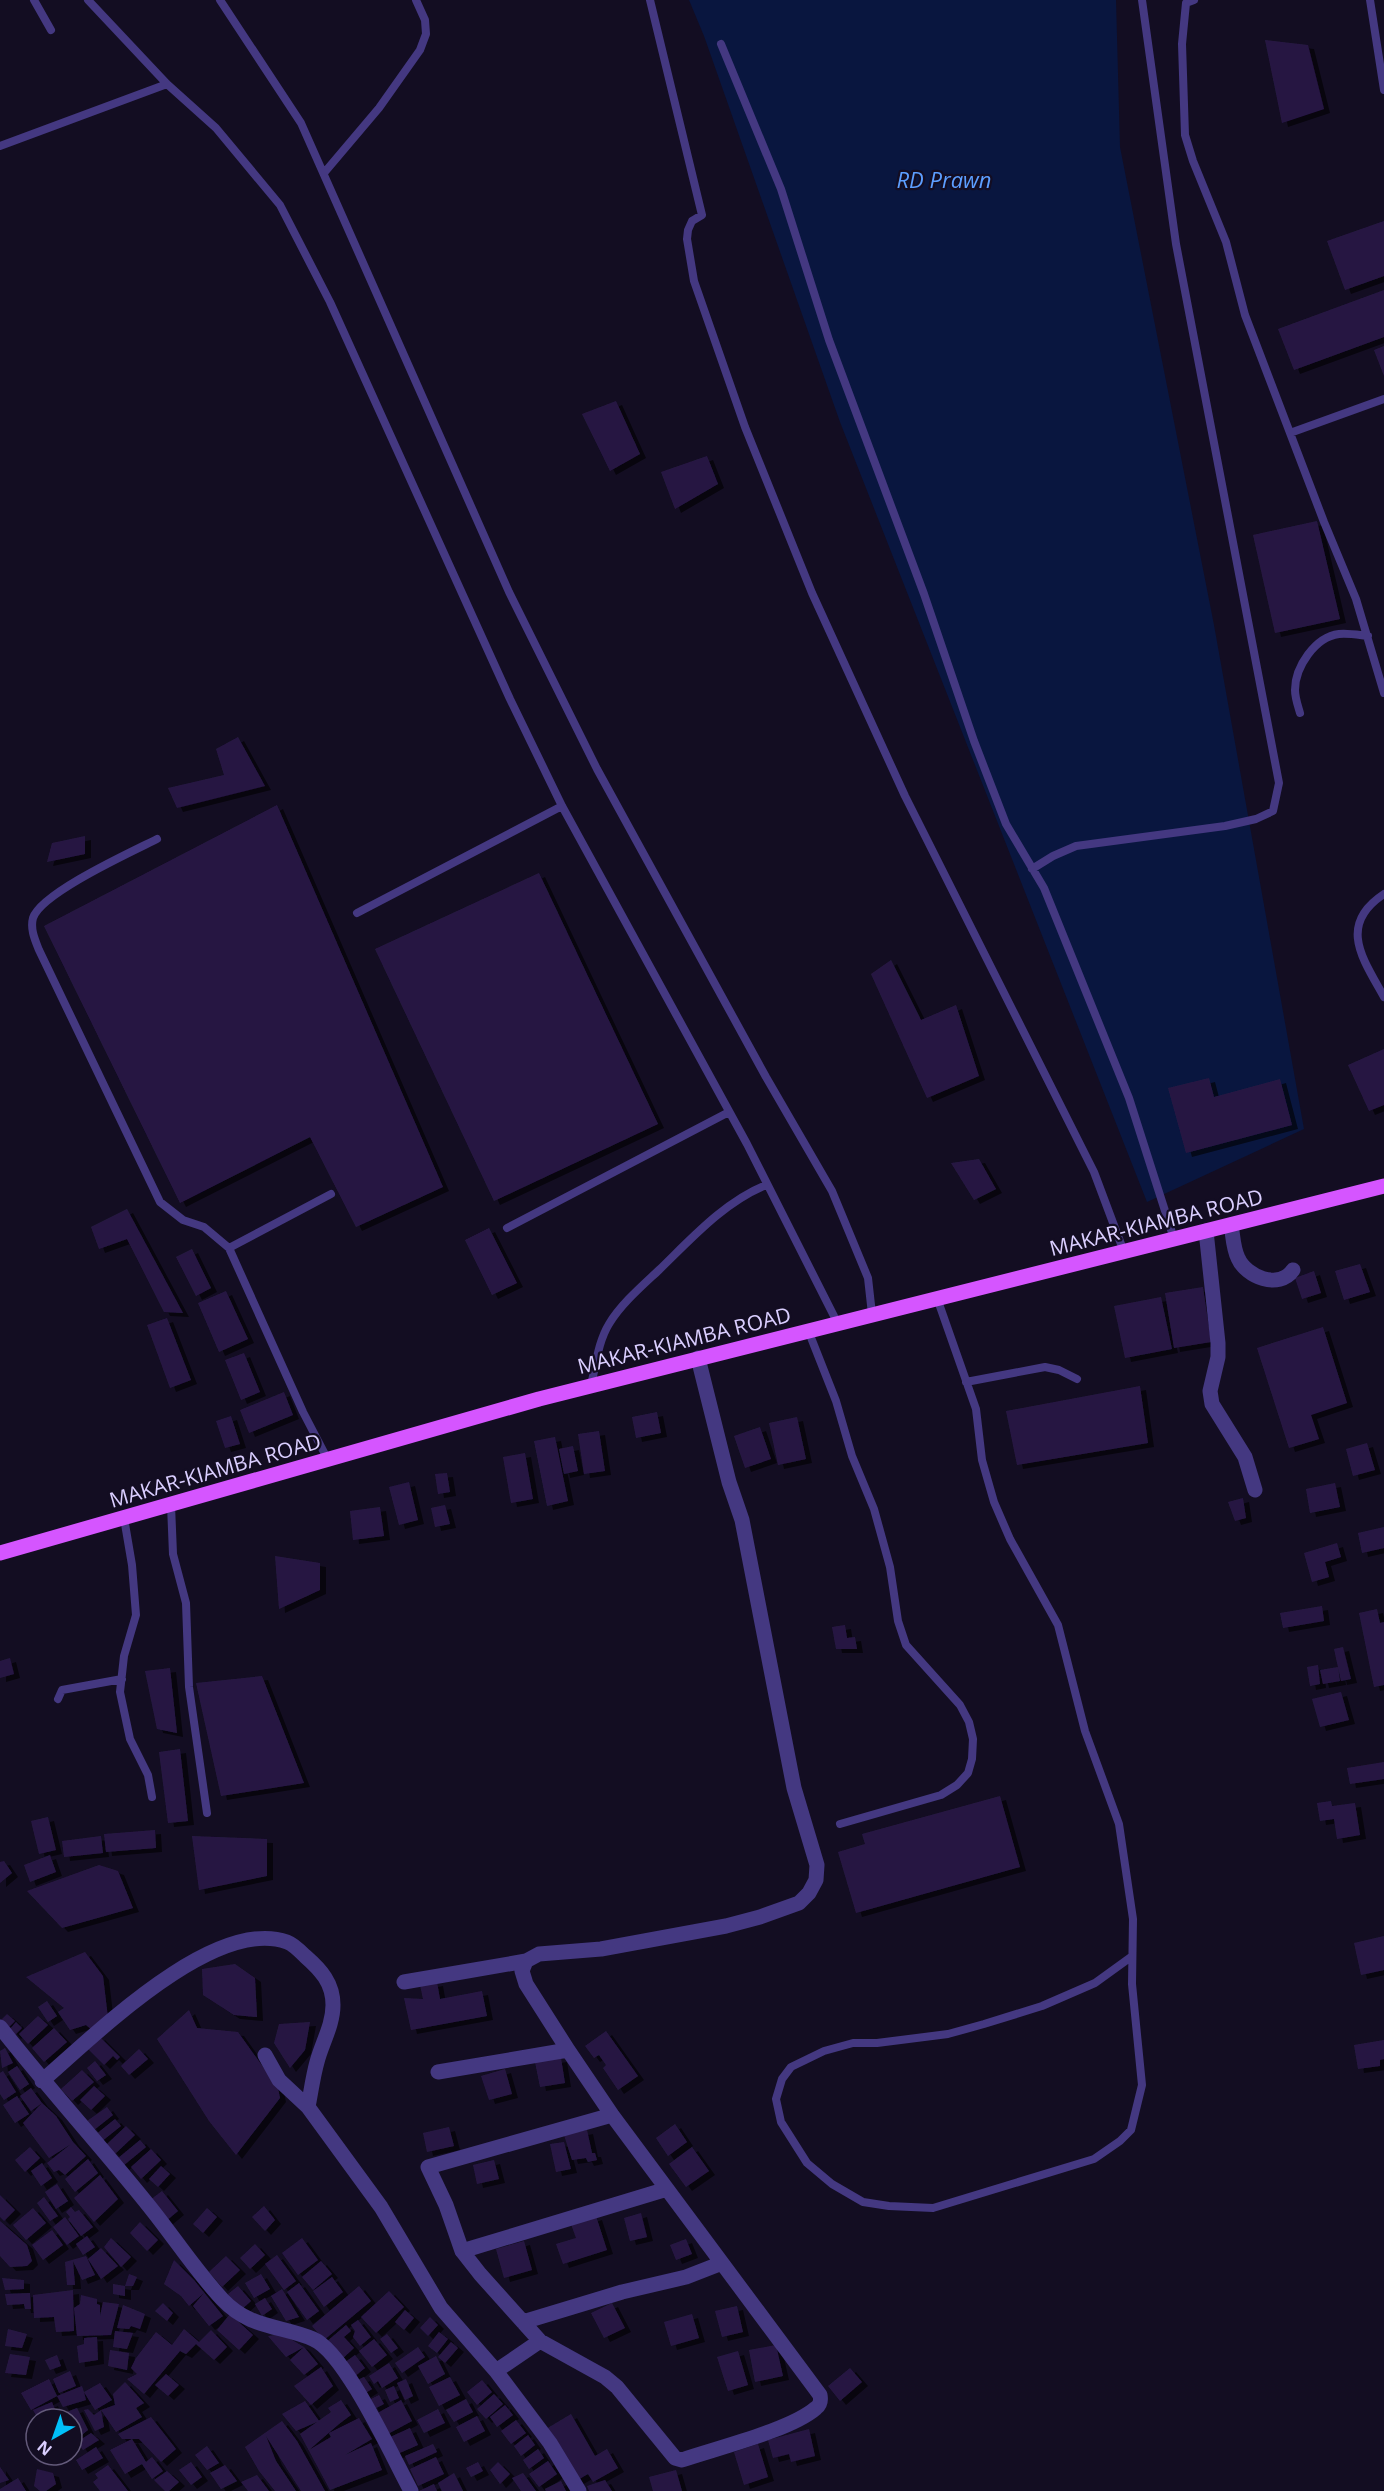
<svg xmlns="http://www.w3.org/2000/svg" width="1384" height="2491" font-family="'Open Sans',sans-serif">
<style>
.water{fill:#09163f}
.building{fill:#271943;filter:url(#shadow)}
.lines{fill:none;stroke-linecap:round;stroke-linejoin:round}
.lane{stroke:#443881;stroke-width:8}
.street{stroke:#443881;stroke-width:15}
.primary{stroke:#d555ff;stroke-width:15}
.labels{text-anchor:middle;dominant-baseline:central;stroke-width:4.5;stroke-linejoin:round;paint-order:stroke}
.street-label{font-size:21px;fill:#daceff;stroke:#130d22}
.water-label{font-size:22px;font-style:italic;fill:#5c9eff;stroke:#130d22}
</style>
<defs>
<filter id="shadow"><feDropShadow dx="6" dy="4" stdDeviation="0" flood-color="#0009"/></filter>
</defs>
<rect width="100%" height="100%" fill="#130d22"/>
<path class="water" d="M689,0h427l4,147 94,478 90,504 -157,73 -307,-780 -136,-386z"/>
<path class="building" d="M1265,40l43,5 16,64 -42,14z
M1384,221v55l-39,14 -18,-49z
M1384,290v47l-90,33 -16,-41z
M1384,346v30l-10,-26z
M616,401l24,53 -30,17 -28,-57z
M707,456l11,28 -43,25 -14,-37z
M1317,521l23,98 -65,14 -22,-98z
M238,737l27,49 -88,22 -9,-20 56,-13 -8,-26z
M277,805l166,382 -87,40 -46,-90 -130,66 -136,-277z
M85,836v18l-38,8 5,-19z
M539,873l119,251 -164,77 -119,-252z
M891,960l30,60 35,-15 23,71 -52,22 -56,-124z
M1384,1049v56l-15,6 -21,-46z
M1209,1078l5,19 66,-18 12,46 -106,28 -18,-65z
M979,1159l17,30 -22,11 -23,-37z
M127,1209l56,104 -19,-1 -37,-73 -28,10 -8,-22z
M489,1228l28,55 -25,12 -27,-55z
M192,1249l19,39 -15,8 -20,-39z
M1360,1264l10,28 -26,8 -9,-29z
M1314,1271l7,22 -19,6 -7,-21z
M1203,1287l8,55 -37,6 -9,-55z
M226,1291l22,48 -29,13 -21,-49z
M1161,1297l11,52 -47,9 -11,-52z
M167,1318l24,62 -21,8 -23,-63z
M1323,1327l24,76 -36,12 8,24 -30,9 -32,-100z
M244,1353l16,39 -19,8 -16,-40z
M1140,1386l8,57 -131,22 -11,-54z
M284,1392l9,23 -44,18 -9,-23z
M657,1412l4,21 -25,5 -4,-21z
M231,1416l9,28 -15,4 -9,-27z
M797,1417l9,42 -28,6 -9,-42z
M760,1427l11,32 -26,9 -11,-32z
M599,1431l6,40 -21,3 -6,-40z
M555,1437l13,64 -21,5 -13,-65z
M1367,1443l8,27 -22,6 -7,-27z
M573,1446l5,25 -14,3 -5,-25z
M525,1453l8,46 -22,4 -8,-46z
M447,1473l3,19 -12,2 -3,-20z
M409,1482l9,38 -19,5 -10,-38z
M1335,1483l5,24 -30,6 -4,-24z
M1243,1498l3,20 -11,3 -7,-19z
M445,1505l5,19 -15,3 -4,-19z
M380,1507l4,29 -31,4 -3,-29z
M1384,1527v21l-22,5 -4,-20z
M1337,1543l4,14 -16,5 4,15 -17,5 -8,-29z
M275,1556l45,7v27l-41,19z
M1322,1606l2,15 -41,7 -3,-15z
M1377,1609l3,14 4,-1v63l-10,2 -15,-74z
M845,1625l2,13 8,-1 2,12h-21l-4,-22z
M1343,1647l8,32 -10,2 -7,-32z
M10,1658l4,16 -14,4v-17z
M1318,1665l2,19 -10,2 -3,-19z
M1338,1667l2,14 -17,3 -3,-14z
M170,1668l7,65 -20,-4 -12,-58z
M262,1676l42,107 -83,13 -25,-113z
M1341,1692l8,28 -29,7 -8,-28z
M180,1749l8,72 -20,2 -9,-71z
M1384,1762v17l-34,5 -3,-16z
M1000,1796l20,71 -164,46 -18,-61 27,-8 -3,-10z
M1331,1801l1,5 23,-3 5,32 -23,4 -3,-20 -14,2 -3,-18z
M48,1817l8,33 -17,4 -8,-33z
M155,1830l1,18 -50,4 -2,-18z
M101,1836l2,17 -39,4 -2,-16z
M192,1836l75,3v37l-68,14z
M50,1855l6,17 -26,10 -6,-17z
M4,1861l8,12 -12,10v-21z
M99,1865l19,6 15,37 -71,20 -35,-37z
M1384,1936v34l-23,5 -7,-32z
M85,1952l18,24 5,42 -16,12 -6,-5 -16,5 -12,-18 6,-4 -38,-31z
M235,1964l20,14 2,39 -23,-2 -31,-20 -1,-26z
M437,1982l3,17 42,-8 5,25 -76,14 -7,-32 19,1 -3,-14z
M47,2001l10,15 -9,6 -10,-15z
M189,2010l8,18 41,4 40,56 2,10 -44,57 -27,-34 -52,-82z
M7,2014l8,7 -6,6 -8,-7z
M38,2016l10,9 -20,19 -9,-10z
M16,2022l6,6 -7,7 -5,-6z
M310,2022l-5,28 -15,18 -16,-25 5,-19z
M54,2028l13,14 -23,20 -12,-14z
M606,2031l32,45 -20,14 -15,-22 3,-3 -7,-10 -5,3 -9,-12z
M99,2036l21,21 -3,3 -4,-4 -9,9 -17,-17z
M1384,2040v19l-4,1v6l-22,3 -4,-24z
M5,2048l8,15 -11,5 -2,-17z
M139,2049l9,10 -19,16 -8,-9z
M561,2058l4,25 -25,4 -5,-25z
M95,2061l11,14 -9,6 -10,-13z
M17,2066l12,18 -9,6 -12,-18z
M505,2069l7,25 -23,6 -8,-24z
M82,2070l12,12 -22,19 -11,-12z
M3,2071l13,21 -12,8 -4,-6v-21z
M94,2086l11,10 -14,14 -11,-10z
M31,2088l11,15 -11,8 -11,-15z
M17,2096l12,18 -14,9 -12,-18z
M42,2103l14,13 17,26 13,14 -21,19 -6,-5 -5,2 -7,-9 24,-19 -22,14 -26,-35z
M107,2107l6,8 -19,15 -7,-9z
M115,2119l6,7 -20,16 -6,-7z
M675,2124l12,18 -19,14 -12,-18z
M126,2126l9,9 -20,19 -9,-9z
M449,2127l5,19 -27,6 -4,-19z
M587,2130l5,23h3l2,7 -9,2 -2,-4 -14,2 -8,-25z
M140,2140l6,7 -23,19 -6,-7z
M564,2142l7,27 -15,3 -6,-28z
M30,2147l10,11 -15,14 -10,-12z
M692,2147l17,24 -23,16 -17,-23z
M151,2149l10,11 -20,19 -10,-12z
M88,2159l10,14 -23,19 -10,-13z
M494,2160l5,19 -22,5 -4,-19z
M42,2163l10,15 -11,8 -10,-15z
M161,2166l9,8 -12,13 -9,-8z
M100,2175l18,24 -24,23 -20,-24z
M57,2184l11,17 -12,8 -11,-17z
M162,2191l16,20 -12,10 -16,-21z
M0,2195l15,15 -11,11 -4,-4z
M44,2197l14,19 -8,5 -13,-18z
M264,2206l11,14 -10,11 -13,-14z
M71,2207l4,5 4,-2 14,17 -12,9 -13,-17 2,-2 -4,-5z
M33,2208l13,15 -20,17 -13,-15z
M207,2208l10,9 -14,16 -10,-9z
M641,2213l6,24 -17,4 -6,-23z
M596,2216l11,34 -44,14 -7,-20 20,-6 -5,-14z
M65,2217l14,19 -12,9 -14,-18z
M0,2221l27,24 5,16 -5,5 -17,1 -10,-11z
M140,2222l18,18 -11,11 -17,-18z
M52,2230l11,15 -20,15 -11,-15z
M87,2236l8,11 -12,8 -7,-11z
M111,2238l20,19 -10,10 -17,-20z
M302,2238l16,22 -20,15 -16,-22z
M686,2239l6,15 -16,6 -6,-15z
M524,2241l8,29 -28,8 -8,-29z
M255,2244l10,11 -15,14 -10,-11z
M101,2248l17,18 -17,13 -13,-20z
M277,2255l19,26 -12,9 -19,-26z
M86,2256l9,19 -13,5 -9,-19 2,24h-8l-2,-23z
M226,2256l14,14 -18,17 -13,-15z
M174,2260l20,20 29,36 -14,10 -16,-20 11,-13 -15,13 -8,-10 -17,-12z
M321,2261l11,13 -19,16 -11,-13z
M129,2274l8,3 -4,9h-8z
M261,2274l9,15 -16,9 -9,-15z
M332,2277l11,15 -19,15 -11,-16z
M2,2278l22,2v9l-19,1z
M299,2283l20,28 -12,9 -20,-28z
M113,2284l12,2v10l-12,-2z
M238,2286l13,15 -10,9 -13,-16z
M359,2286l12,15 -47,39 -12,-14z
M282,2289l17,28 -13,4 -15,-25z
M73,2290l1,41 -18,1 -2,-15 -20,1 -1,-23z
M389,2291l15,16 -28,26 -15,-16z
M30,2293l1,16h-6l-1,-5 -17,1 -2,-11z
M81,2295l16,4v5l3,1v11l3,-14 16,2 -8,31 -34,1 -3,-28 6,-4z
M265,2298l7,11 -10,7 -7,-12z
M163,2303l10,10 -6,8 -12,-10z
M612,2303l13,25 -21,10 -13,-25z
M123,2305l22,9 -5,15 -9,-3 -2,3 -12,-1z
M737,2306l6,26 -21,5 -7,-26z
M405,2310l9,8 -10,12 -9,-8z
M230,2314l23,21 -14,15 -22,-20z
M692,2314l7,24 -28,8 -7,-24z
M430,2317l8,8 -10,11 -8,-8z
M358,2320l13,17 -11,9 -7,-9 2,-6 -4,-6z
M346,2325l5,6 -7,6 10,11 -13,12 -16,-17z
M8,2329l19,5 -5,14 -17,-2z
M184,2329l15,13 12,-12 16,17 -13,13 -18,-16 -10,10 -6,-3 -36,43 -17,-15 10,-5 -6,-6 5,-10 20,-26 16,13z
M115,2331l18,2 -6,16 -14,-2z
M439,2332l9,7 -11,14 -9,-7z
M282,2334l22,13 14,17 -14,11 -14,-15 14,-13 -18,10 -18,-21z
M387,2334l11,14 -7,5 -11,-14z
M97,2337l1,23 -19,3 -2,-17 7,-2v-6z
M374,2339l13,16 -15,12 -13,-16z
M451,2342l7,6 -13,15 -7,-6z
M776,2345l7,31 -28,6 -6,-32z
M418,2347l7,10 -23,16 -7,-10z
M110,2350l19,3 -2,17 -19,-4z
M738,2351l10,34 -20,6 -11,-34z
M10,2354l20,3 -4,18 -21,-2z
M57,2355l4,11 -11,4 -5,-10z
M355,2355l10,13 -11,9 -10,-14z
M436,2356l9,18 -17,10 -10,-18z
M389,2363l9,15 -16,10 -4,-7 -4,3 -5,-8z
M321,2367l12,19 -22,19 -17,-19z
M850,2368l12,14 -22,19 -12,-15z
M70,2371l6,15 -17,7 -6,-14z
M166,2374l13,11 -11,11 -13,-11z
M364,2377l8,12 -8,5 -8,-13z
M450,2377l10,18 -21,11 -10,-19z
M49,2379l8,17 -26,14 -10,-17z
M406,2379l7,17 -8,4 -8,-17z
M482,2380l10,12 -15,13 -10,-13z
M125,2382l19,21 -8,5 6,9 -26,15 -15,-22 14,-5 -2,-11z
M100,2383l12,17 -17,10 -11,-18 2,8 -23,7 -6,-11 25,-10 2,6z
M394,2386l5,12 -9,4 -5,-12z
M494,2394l9,10 -17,15 -9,-10z
M379,2395l5,9 -10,5 -5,-9z
M466,2399l7,13 -19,10 -8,-12z
M341,2400l10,15 -12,9 -30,26 22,-13 -2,-4 30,-15 13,21 -27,16 26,-12 11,27 -52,20 -30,-56 31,-22 -3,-4z
M401,2400l11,21 -26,14 -12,-20z
M305,2401l14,20 -23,10 -14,-17z
M52,2402l5,13 -5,4h-14l-5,-9z
M505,2405l8,10 -16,12 -7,-10z
M77,2408l11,22 -11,9 -5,-10v-10h-5l-3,-6z
M88,2409l6,6 7,-5 3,17 -9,4 -11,-21z
M438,2409l7,14 -21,10 -7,-13z
M571,2414l24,42 12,-7 11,19 -25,14 -5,-8 -12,7 -30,-52z
M477,2416l8,15 -21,11 -8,-15z
M151,2417l25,32 -15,13 -22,-23h-17l-4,-5z
M516,2420l10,13 -15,11 -10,-13z
M282,2421l15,20 28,50h-24l-35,-55 10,25 20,30h-21l-16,-20 -14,-24z
M410,2428l8,17 -23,10 -7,-17z
M809,2429l6,27 -24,6 -2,-8 -16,4 -5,-18z
M91,2433l8,7 -16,10 -6,-8z
M528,2435l7,10 -14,11 -7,-10z
M132,2439l14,23 6,-5 11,14 -11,8 -10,-15 -17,10 -15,-24z
M433,2444l4,8 -28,13 -4,-9z
M758,2444l10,33 -24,8 -10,-33z
M207,2446l12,17 -12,7 -12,-15z
M96,2447l7,11 -21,12 -6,-10z
M538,2449l6,9 -15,11 -6,-9z
M436,2457l8,17 -26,12 -8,-17z
M548,2461l9,13 -18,13 -10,-13z
M191,2462l11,15 -11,8 -12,-15z
M478,2462l5,9 -12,6 -5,-9z
M498,2462l12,12 -10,10 -10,-14z
M108,2465l20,26h-28l-7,-9 5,-4 -3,-4z
M225,2465l12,16 -16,8 -11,-16z
M0,2467l9,13 -9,3z
M37,2469l16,4 3,11 -10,7h-6l-6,-5z
M676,2470l6,21h-29l-4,-14z
M167,2471l12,11 -10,9h-4l-11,-11z
M454,2473l9,18h-21l-4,-8z
M523,2473l13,18h-15l-9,-13z
M257,2475l12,16h-21l-7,-9z
M18,2478l8,13h-26v-2z
M605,2480l7,11h-23l-2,-5z
M561,2481l5,10h-20l-1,-2z
M434,2484l3,7h-18z"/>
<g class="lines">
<path class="lane" d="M34,0l17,30
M88,0l79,84 49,44 64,77 50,97 180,397 52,107 185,338 90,178
M220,0l81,123 208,469 88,177 169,308 66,114 36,87 4,36
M650,0l52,215 -10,6 -4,9 -1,9 7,42 51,146 67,166 93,203 189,376 30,80
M1194,0l-8,3 -4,41 3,91 8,26 33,81 19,73 79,207 32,77 28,94
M1370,0l14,90
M721,44l60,145 48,151 95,254 50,147 32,83 38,64 85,210 45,141
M0,146l167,-62
M324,173l55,-65 41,-58 6,-16 -1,-14 -9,-20
M1290,433l94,-34
M1300,713c-2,-7 -5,-15 -5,-23 0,-23 20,-53 44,-56 9,-1 20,1 29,2
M157,839c-26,13 -116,54 -124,79 -3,11 2,22 6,32l121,252 23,18 21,7 25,21 74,164 25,48
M1032,869l21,-13 23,-10 149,-20 31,-7 17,-8 6,-28 -103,-539 -34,-244
M1384,894c-47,31 -21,65 0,103
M357,913l205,-107
M507,1228l222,-116
M229,1248l102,-54
M937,1298l39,111 6,51 12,42 16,37 48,86 27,106 34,93 14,95 -1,65 10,101 -11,45 -11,11 -26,18 -161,49 -44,-2 -26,-4 -31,-18 -25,-21 -26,-41 -5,-23 6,-20 9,-12 33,-16 29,-8h24l71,-9 36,-10 58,-18 53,-23 36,-26
M808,1330l28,71 16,55 22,53 16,58 8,54 8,24 54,60 9,17 4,17 -1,20 -4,14 -11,12 -16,10 -101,29
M966,1382l79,-15 14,3 18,9
M591,1385c5,-20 7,-43 18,-61 12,-20 33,-38 50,-54 32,-31 65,-68 107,-85
M171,1505l2,49 13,49 3,84 18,126
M124,1518l8,47 4,50 -12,41 -4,36 10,47 18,36 4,22
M58,1699l4,-9 60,-11"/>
<path class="street" d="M1231,1225c2,10 2,23 7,33 8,19 41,32 55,12
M1206,1231l12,112v14l-8,34 2,13 33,53 10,33
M404,1982l122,-21
M0,2027c48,61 100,118 149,179 25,31 46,64 73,93 28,30 58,26 91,40 32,13 80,119 98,152
M568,2050l-42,-66 -4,-13 4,-10 13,-7 62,-5 125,-23 34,-9 39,-14 10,-10 7,-13 1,-15 -23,-77 -52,-268 -13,-38 -31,-124
M265,2055l14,25 29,27
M438,2072l130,-22 44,65 208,280c1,5 1,9 -4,13 -25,22 -99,40 -134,52l-7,-2 -58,-71 -12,-10 -65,-36 -60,-67 -18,-23 -16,-46 -18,-38 184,-52
M42,2081c52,-45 172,-165 245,-139 6,2 13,9 18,14 16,14 28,27 28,49 0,20 -11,38 -16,57 -4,14 -6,30 -9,45l73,100 60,101 55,63
M462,2251l205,-62
M523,2322l99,-30 64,-15 36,-14
M540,2341l-44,30 54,72 29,48"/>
<path class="primary" d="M0,1553l539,-154 845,-213"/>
</g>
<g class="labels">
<g class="street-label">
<text transform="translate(1156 1222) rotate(-14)">MAKAR-KIAMBA ROAD</text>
<text transform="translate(684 1340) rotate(-14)">MAKAR-KIAMBA ROAD</text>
<text transform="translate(215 1470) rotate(-16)">MAKAR-KIAMBA ROAD</text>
</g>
<g class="water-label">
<text x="944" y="179">RD Prawn</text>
</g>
</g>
<g transform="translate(54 2437) rotate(220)"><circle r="28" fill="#130d22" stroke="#635a7a" stroke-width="1.5"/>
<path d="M0-4.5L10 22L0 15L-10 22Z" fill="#00c0f9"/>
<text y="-9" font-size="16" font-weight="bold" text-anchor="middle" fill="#daceff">N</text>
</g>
</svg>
